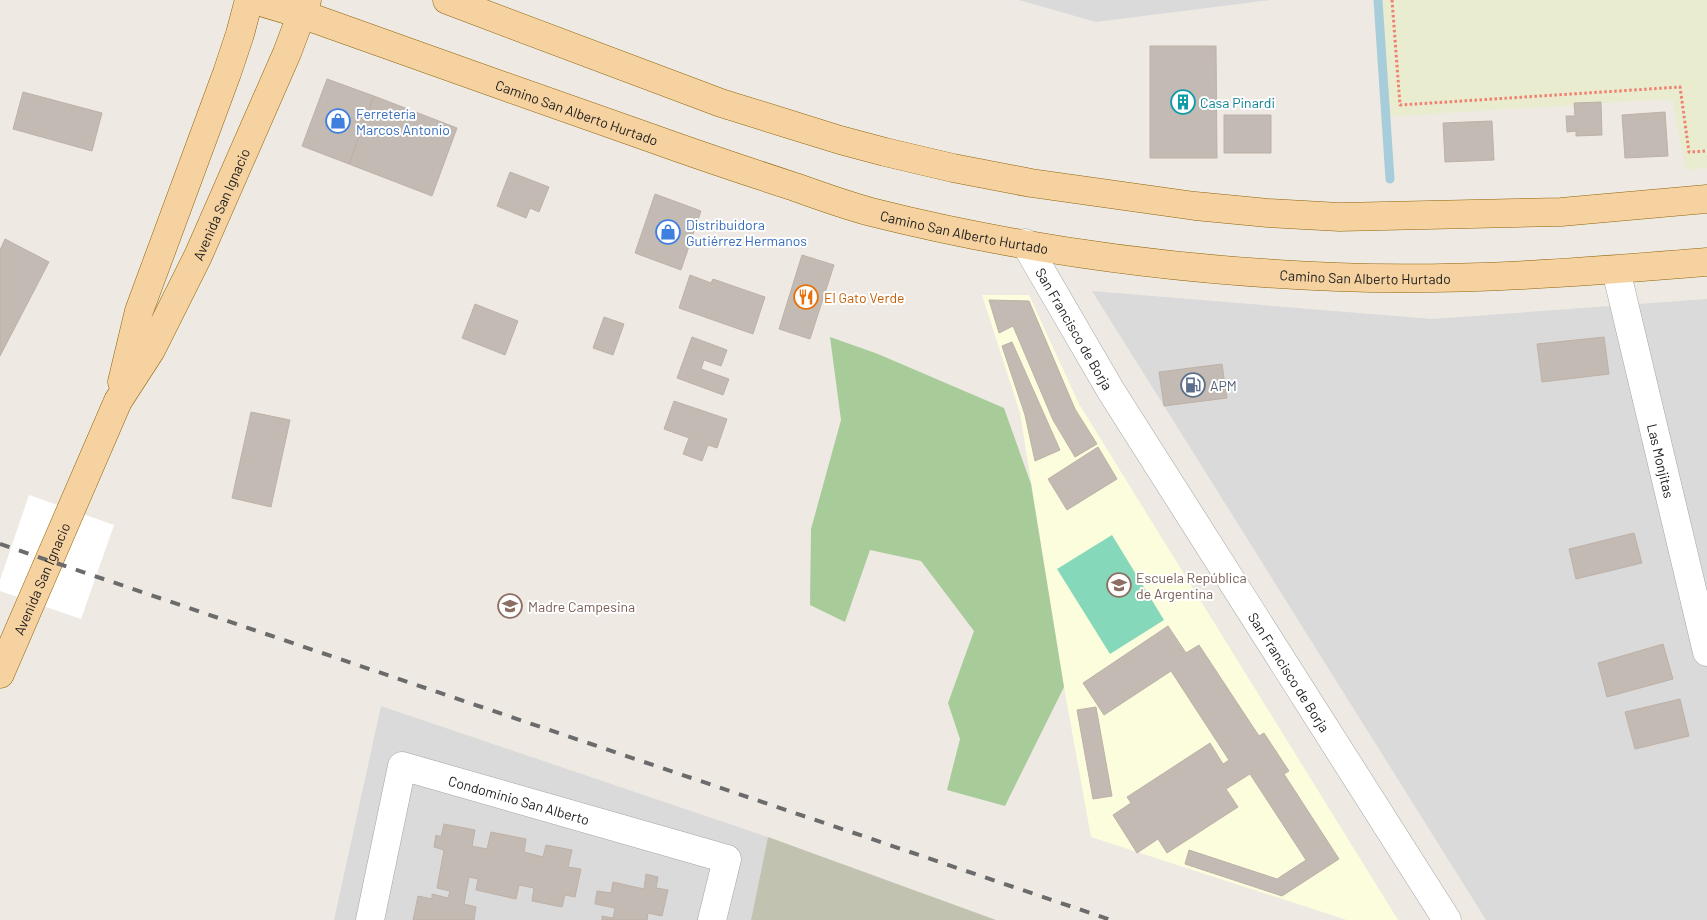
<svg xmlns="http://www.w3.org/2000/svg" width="1707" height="920" font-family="Barlow,sans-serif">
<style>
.residential{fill:#dbdada}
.education{fill:#fcfddd}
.construction{fill:#c1c2af}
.farmland{fill:#e9eccf}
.forest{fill:#a8cb9a}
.pitch{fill:#85d9ba}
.pier{fill:#fff}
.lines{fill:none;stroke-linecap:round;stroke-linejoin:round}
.stream{stroke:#a6cdd9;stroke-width:9}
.building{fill:#c2bab3;stroke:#beb1a7}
.minor-casing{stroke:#a4a4a4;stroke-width:29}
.major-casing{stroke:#8e6408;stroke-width:29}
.path{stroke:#f28070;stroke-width:3;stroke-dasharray:2.5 2.5;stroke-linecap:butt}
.minor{stroke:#fff;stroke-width:28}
.major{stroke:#f6d2a0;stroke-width:28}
.rail{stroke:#6b6b6b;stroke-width:4;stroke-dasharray:10 10;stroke-linecap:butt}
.labels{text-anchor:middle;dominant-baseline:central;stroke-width:4;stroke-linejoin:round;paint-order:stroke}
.culture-label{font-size:14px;fill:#0d838f;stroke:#fff;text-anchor:start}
.street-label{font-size:14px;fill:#1d1d1d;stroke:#fff}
.shop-label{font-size:14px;fill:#366cbe;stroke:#fff;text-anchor:start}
.food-label{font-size:14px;fill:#c56008;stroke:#fff;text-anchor:start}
.service-label{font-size:14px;fill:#4e5e75;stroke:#fff;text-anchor:start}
.education-label{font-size:14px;fill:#785e54;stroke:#fff;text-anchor:start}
</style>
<rect width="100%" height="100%" fill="#eeeae3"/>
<path class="residential" d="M1019,0h251l-174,22z
M1092,291l340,28 275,-20v621h-221z
M381,706l387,131 -17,83h-417z"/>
<path class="education" d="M982,295h47l50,109 319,516h-51l-256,-83 -27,-150 -44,-274z"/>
<path class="construction" d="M768,837l228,83h-245z"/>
<path class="farmland" d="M1374,0h333v168l-21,2 -14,-71 -289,18z"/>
<path class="forest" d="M830,337l48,17 126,54 27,76 33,203 -59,119 -58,-16 13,-51 -12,-36 26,-72 -53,-70 -51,-11 -25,72 -35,-17 1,-76 30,-109z"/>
<path class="pitch" d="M1112,535l52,85 -54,34 -53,-85z"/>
<path class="pier" d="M29,495l85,30 -33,94 -81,-28v-11z"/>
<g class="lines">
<path class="stream" d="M1378,0l12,179"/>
</g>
<path class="building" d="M1150,46h66l1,112h-67z
M327,79l47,17 -25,68 -47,-18z
M23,92l79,21 -10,38 -79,-22z
M374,96l83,32 -25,68 -83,-32z
M1601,102l1,33 -26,1v-5l-9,1 -1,-16h9l-1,-13z
M1665,112l3,44 -43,2 -3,-43z
M1224,115h47v38h-47z
M1492,121l2,39 -49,2 -2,-39z
M510,172l39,15 -10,25 -9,-4 -4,10 -29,-12z
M655,194l46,17 -20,59 -46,-17z
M5,239l44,23 -49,94v-106z
M802,255l32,10 -24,74 -31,-10z
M690,275l21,8 2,-4 52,18 -12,37 -74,-26z
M989,300l40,1 46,108 22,35 -22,13 -22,-37 -40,-94 -14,7z
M475,304l43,17 -13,34 -43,-17z
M604,317l20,7 -11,31 -20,-7z
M692,337l35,13 -6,16 -17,-6 -3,9 28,10 -6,16 -46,-17z
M1604,337l5,37 -67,8 -5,-38z
M1012,342l48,108 -25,11 -10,-46 -23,-69z
M1222,364l5,34 -63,8 -5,-34z
M674,401l53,18 -10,29 -9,-3 -6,16 -19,-7 6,-16 -25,-9z
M251,412l39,8 -19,87 -39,-9z
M1098,447l19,32 -50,31 -19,-31z
M1634,533l8,30 -66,16 -7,-30z
M1168,626l18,27 13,-8 60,91 5,-3 25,38 -5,3 55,85 -57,37 -97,-32 4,-14 88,29 29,-19 -56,-86 -24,15 12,18 -71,46 -9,-14 -21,14 -24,-38 18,-12 -4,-6 83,-54 13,21 6,-4 -58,-89 -67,44 -21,-32z
M1663,644l10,35 -66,18 -9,-34z
M1680,699l9,37 -54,13 -10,-37z
M1096,707l16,89 -19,3 -16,-89z
M444,824l31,6 -3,16 15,3 4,-17 35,7 -2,13 19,5 3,-12 26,5 -4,17 13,2 -6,28 -10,-2 -3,12 -30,-6 2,-13 -15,-3 -3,14 -40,-9 2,-11 -9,-2 -5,27 12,3 -2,13h-61l5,-24 14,3v-5l16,4 2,-7 -13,-3 7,-38 -10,-3 2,-12 5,2z
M646,874l12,3 -2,11 12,2 -6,26 -14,-3 -1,7h-45v-4l11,2 2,-10 -20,-4 2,-13 14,2 2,-11 31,7z"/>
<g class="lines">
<g class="minor-casing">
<g id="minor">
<path id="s1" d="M1025,243l86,148 336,529"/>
<path id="s2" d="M1616,270l91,382"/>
<path id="s3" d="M370,920l32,-154 325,93 -15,61"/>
</g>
</g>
<g class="major-casing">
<g id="major">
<path id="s4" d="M254,0l47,14c117,42 233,83 350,124 47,17 95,33 144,49 25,9 50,18 76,25 151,38 311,59 466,65 124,5 247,-5 370,-15"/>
<path d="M447,0l274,103 119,37 45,12 68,16 78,15 164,23 73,7 72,4 221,-5 146,-13"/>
<path d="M122,382l17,-71 88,-238 13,-39 9,-34"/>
<path id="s5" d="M0,674l118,-273 33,-51 47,-94 89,-203 20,-53"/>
</g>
</g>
<path class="path" d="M1392,0l8,105 280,-18 9,65 18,-1"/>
<use href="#minor" class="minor"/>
<use href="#major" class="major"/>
<path class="rail" d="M0,544l1111,376"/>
</g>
<defs>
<g id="building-ring" transform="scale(1.25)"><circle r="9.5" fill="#fff" stroke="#0f9aa8" stroke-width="1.5"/><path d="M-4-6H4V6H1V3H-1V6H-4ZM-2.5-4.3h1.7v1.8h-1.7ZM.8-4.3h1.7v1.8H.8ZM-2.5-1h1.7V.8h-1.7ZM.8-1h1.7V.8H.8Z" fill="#0f9aa8"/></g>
<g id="shop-ring" transform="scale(1.25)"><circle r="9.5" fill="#fff" stroke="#3f7fe0" stroke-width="1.5"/><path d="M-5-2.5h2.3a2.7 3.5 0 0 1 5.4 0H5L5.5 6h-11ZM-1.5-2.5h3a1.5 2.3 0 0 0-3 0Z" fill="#3f7fe0"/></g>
<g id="restaurant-ring" transform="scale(1.25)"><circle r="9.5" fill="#fff" stroke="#e8710a" stroke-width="1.5"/><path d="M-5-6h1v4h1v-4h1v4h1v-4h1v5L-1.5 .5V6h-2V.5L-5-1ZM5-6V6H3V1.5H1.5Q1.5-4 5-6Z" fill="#e8710a"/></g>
<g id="fuel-ring" transform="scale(1.25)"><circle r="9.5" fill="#fff" stroke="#5c6f8a" stroke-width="1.5"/><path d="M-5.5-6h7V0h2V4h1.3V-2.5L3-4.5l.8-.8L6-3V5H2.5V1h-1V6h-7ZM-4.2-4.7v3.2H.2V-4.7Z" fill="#5c6f8a"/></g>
<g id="school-ring" transform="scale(1.25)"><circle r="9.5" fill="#fff" stroke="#8d6e63" stroke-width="1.5"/><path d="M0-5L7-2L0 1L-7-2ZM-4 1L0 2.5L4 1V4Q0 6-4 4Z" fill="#8d6e63"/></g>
</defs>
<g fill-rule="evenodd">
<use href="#building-ring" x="1183" y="102"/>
<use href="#shop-ring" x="338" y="121"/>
<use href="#shop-ring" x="668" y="232"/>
<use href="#restaurant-ring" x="806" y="297"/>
<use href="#fuel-ring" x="1193" y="385"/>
<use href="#school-ring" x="1119" y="585"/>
<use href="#school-ring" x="510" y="606"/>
</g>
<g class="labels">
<g class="culture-label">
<text x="1200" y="102">Casa Pinardi</text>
</g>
<g class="street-label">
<text stroke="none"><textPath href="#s4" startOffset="342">Camino San Alberto Hurtado</textPath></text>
<text stroke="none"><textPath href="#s5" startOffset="520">Avenida San Ignacio</textPath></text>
<text stroke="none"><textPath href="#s4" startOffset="748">Camino San Alberto Hurtado</textPath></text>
<text stroke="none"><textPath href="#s4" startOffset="1152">Camino San Alberto Hurtado</textPath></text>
<text stroke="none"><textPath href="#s1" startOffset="99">San Francisco de Borja</textPath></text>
<text stroke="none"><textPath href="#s2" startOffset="196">Las Monjitas</textPath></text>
<text stroke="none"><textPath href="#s5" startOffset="104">Avenida San Ignacio</textPath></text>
<text stroke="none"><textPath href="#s1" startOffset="504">San Francisco de Borja</textPath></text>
<text stroke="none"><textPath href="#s3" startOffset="279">Condominio San Alberto</textPath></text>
</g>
<g class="shop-label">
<text x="356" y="113">Ferretería<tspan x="356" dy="16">Marcos Antonio</tspan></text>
<text x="686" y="224">Distribuidora<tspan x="686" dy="16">Gutiérrez Hermanos</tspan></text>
</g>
<g class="food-label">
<text x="824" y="297">El Gato Verde</text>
</g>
<g class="service-label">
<text x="1210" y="385">APM</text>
</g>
<g class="education-label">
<text x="1136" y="577">Escuela República<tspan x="1136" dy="16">de Argentina</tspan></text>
<text x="528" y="606">Madre Campesina</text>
</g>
</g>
</svg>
